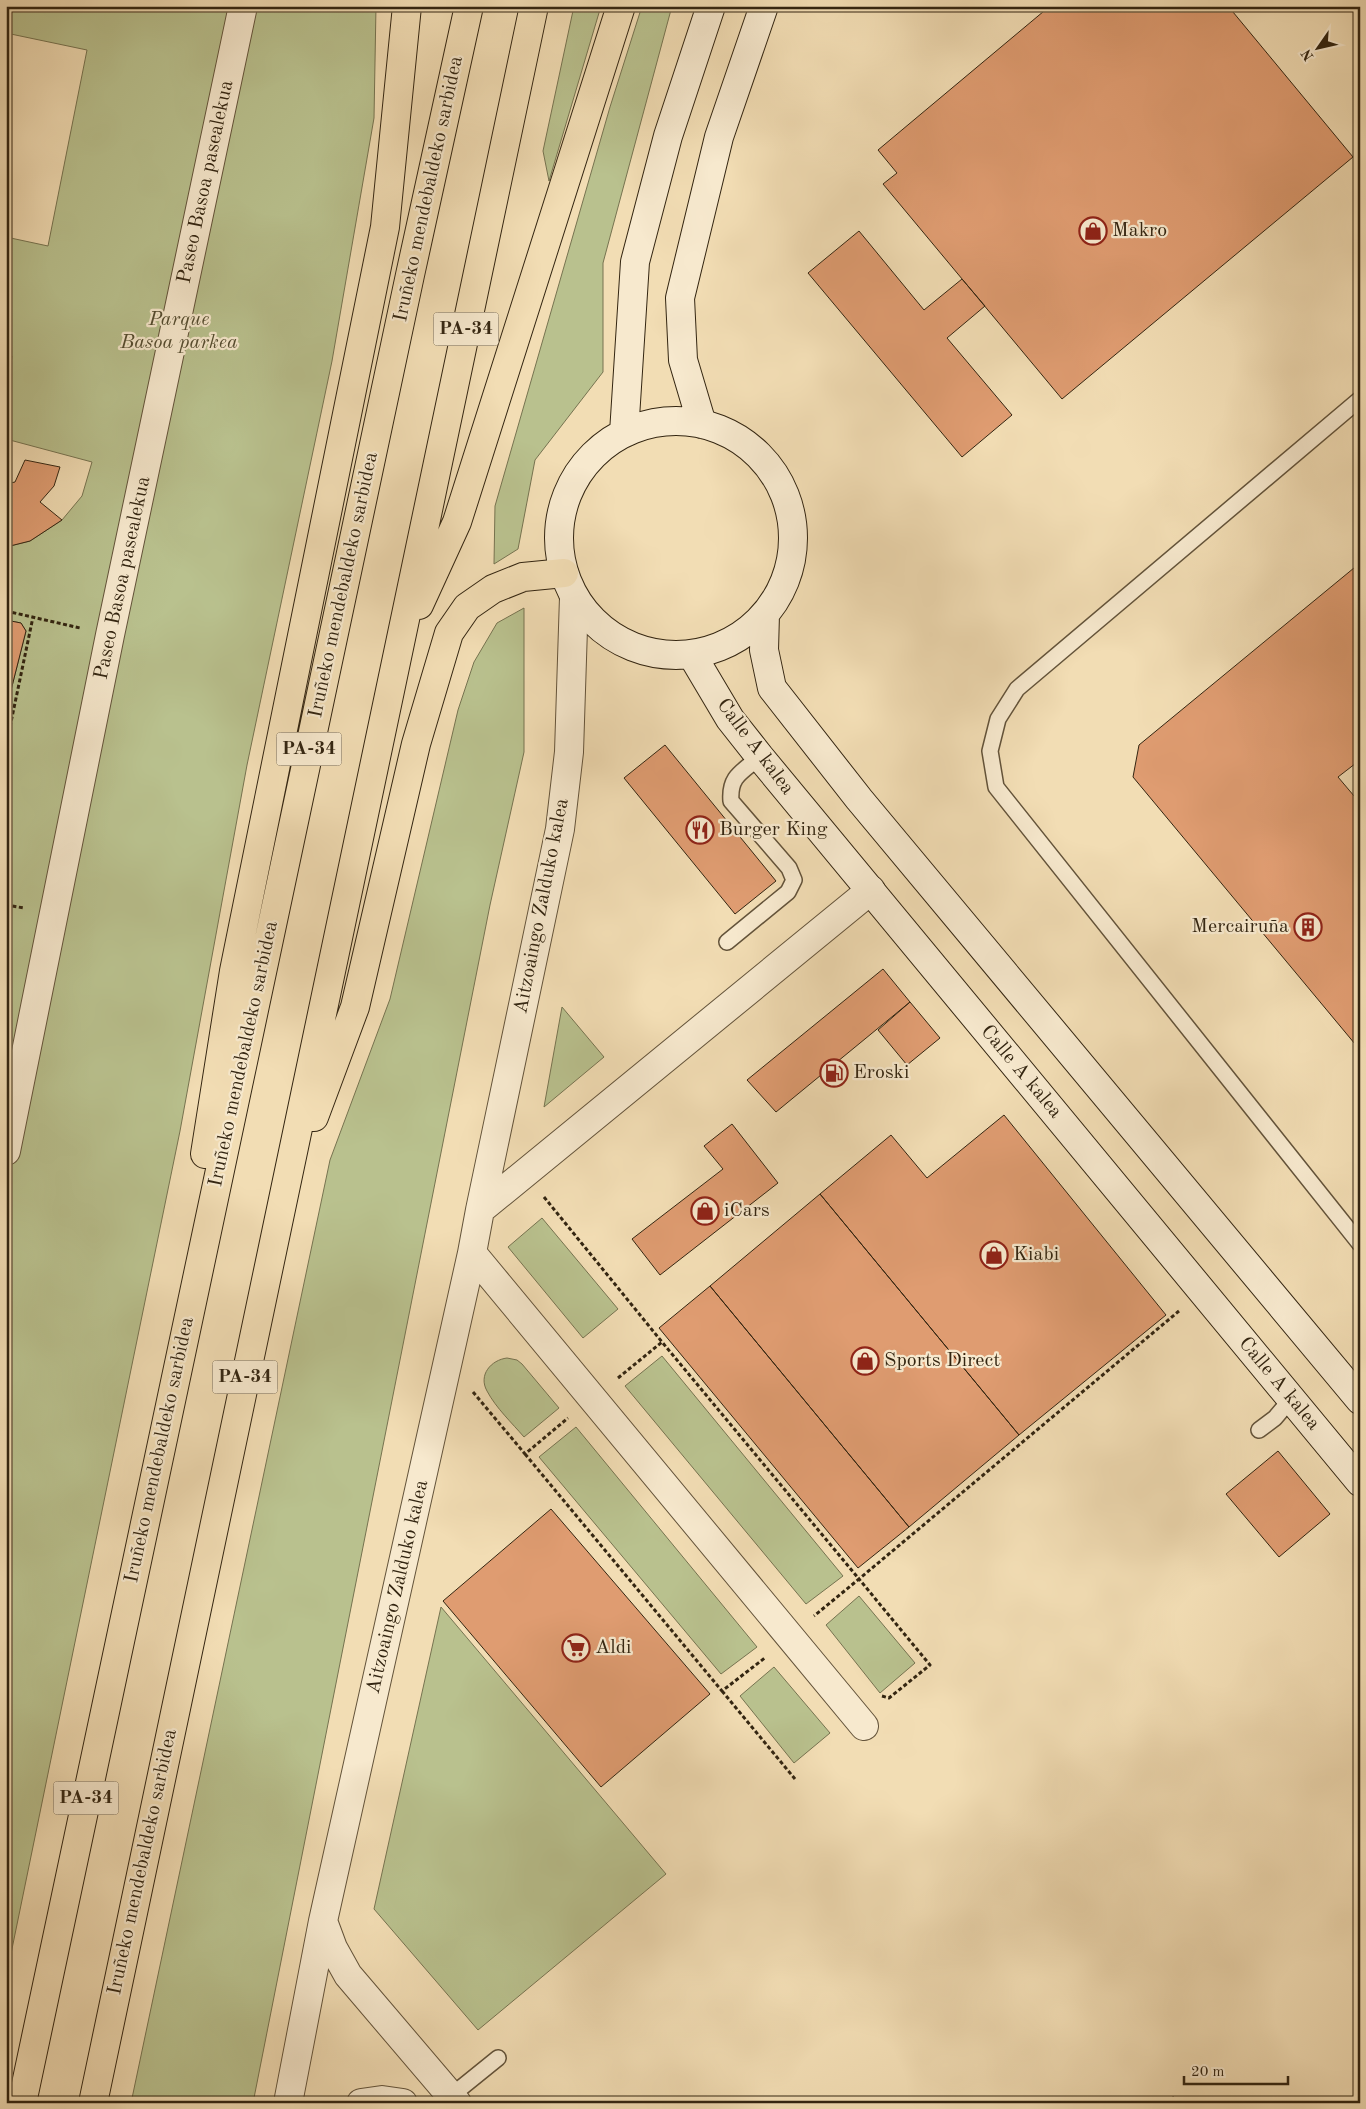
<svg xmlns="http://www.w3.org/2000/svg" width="1366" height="2109" font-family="'Old Standard TT',serif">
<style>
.green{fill:#b9c18e;stroke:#767350}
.building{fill:#df9c71;stroke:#332511}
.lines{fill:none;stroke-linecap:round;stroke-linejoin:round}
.lane-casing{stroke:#63533a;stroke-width:18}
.street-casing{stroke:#63533a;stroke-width:30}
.secondary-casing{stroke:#332511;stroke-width:30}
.highway-casing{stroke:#332511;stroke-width:30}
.path{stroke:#332511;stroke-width:3;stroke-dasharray:4 2.5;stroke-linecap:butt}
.lane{stroke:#f7e9ce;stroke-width:15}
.street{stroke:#f7e9ce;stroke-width:28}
.secondary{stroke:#f7e9ce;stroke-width:28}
.highway{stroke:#f2ddb4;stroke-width:28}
.labels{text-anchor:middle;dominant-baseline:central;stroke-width:4.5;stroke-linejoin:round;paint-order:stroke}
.shield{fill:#f7e9ce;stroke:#6e604a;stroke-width:1}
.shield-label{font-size:19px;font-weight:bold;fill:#332511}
.street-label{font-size:20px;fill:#332511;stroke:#f7e9ce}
.poi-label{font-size:20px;fill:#332511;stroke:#f7e9ce;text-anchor:start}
.park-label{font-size:20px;font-style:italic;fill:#544c30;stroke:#f7e9ce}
</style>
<rect width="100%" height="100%" fill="#f2ddb4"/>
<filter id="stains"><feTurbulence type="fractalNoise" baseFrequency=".004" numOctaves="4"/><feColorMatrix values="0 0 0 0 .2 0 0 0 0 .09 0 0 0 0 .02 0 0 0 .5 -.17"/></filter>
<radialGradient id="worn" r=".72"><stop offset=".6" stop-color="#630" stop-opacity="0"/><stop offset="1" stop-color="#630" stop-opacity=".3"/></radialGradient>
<path class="green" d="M6,6h370l-2,112 -42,243 -85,404 -67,366 -174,847v-1268l20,-79 -5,-8 -15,-3v-73l24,-6 32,-21 20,-24 10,-34 -86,-23v-35l6,-48 -6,-4v-115l42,9 39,-196 -81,-17z
M574,6h27l-52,175 -6,-30z
M642,6h30l-69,257v109l-68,88 -17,89 -24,15 1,-58 115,-399z
M524,608v144l-34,153 -237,1198h-122l199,-943 60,-161 68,-289 16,-48 23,-39z
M562,1007l42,50 -60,50z
M542,1218l76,91 -35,29 -75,-91z
M662,1356l181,220 -37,28 -181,-218z
M507,1358l10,2 5,4 37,44 -35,29c-12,-14 -28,-29 -37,-46 -9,-16 4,-31 20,-33z
M576,1427l181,220 -36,27 -182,-217z
M859,1596l56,67 -35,30 -54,-68z
M441,1607l225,267 -188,156 -104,-121z
M774,1667l56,66 -36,30 -54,-67z"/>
<path class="building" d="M1050,6h178l125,151 -291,242 -179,-215 14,-11 -19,-23z
M859,231l65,79 38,-31 23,27 -38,32 65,77 -50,42 -154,-184z
M25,460l35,7 -6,19 -14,16 22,18 -32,21 -24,6v-63l9,-2z
M1360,563v197l-22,17 22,26v247l-227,-273 6,-32z
M6,620l15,3 5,8 -20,79z
M665,745l111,136 -41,33 -111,-136z
M883,969l27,33 -134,110 -29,-32z
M910,1002l30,36 -33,27 -29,-35z
M1004,1115l162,200 -147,120 -199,-241 71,-59 36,43z
M732,1124l46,59 -118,92 -28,-36 91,-70 -19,-23z
M820,1194l199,241 -110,92 -199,-241z
M710,1286l199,241 -51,41 -199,-240z
M1278,1451l52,63 -51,43 -53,-63z
M551,1509l159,185 -109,93 -158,-186z"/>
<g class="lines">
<g class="lane-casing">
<path id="lane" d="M1360,399l-343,290 -19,30 -8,32 6,36 364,457
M727,942l61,-50 6,-12 -5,-12 -58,-67c-2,-25 11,-29 29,-44
M1259,1430l16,-12 16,-19
M451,2096l47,-38"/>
</g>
<g class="street-casing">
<path id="street" d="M6,1151l104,-516 133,-629
M480,1210l391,-320
M472,1253l392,473
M323,1921l10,27 15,27 109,128
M288,2103l35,-182 149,-668 8,-43 80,-381 9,-77 5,-155
M361,2103l21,-3 21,3"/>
</g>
<g class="secondary-casing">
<path id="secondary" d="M559 538a117 117 0 1 1 234 0a117 117 0 1 1-234 0Z
M702,424l-19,-64 -3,-62 39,-161 45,-131
M624,433l11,-171 33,-126 43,-130
M765,614l-1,36 8,38 87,111 501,601
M692,655l38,64 30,38 600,725"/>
</g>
<g class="highway-casing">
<path id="highway" d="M419,605l38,-83 164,-516
M314,1117l41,-110 61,-263 33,-111 18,-26 26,-18 30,-12 41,-4
M205,1154l29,-183 151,-744 22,-221
M22,2103l388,-1828 59,-269
M93,2103l441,-2097"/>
</g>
<path class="path" d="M6,611l74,17
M6,746l27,-129
M6,905l18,3
M544,1197l118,145
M618,1378l44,-36 197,237 -45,37
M473,1392l52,62 43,-36
M525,1454l197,237 44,-34
M722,1691l73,88
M882,1696l7,2 41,-33 -71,-86 320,-268
M1172,2097l5,6"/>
<use href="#lane" class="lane"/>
<use href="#street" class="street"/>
<use href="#secondary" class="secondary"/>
<use href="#highway" class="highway"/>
</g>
<defs>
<g id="shop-ring" transform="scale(1.4375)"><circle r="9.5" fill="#f7e9ce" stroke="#8f2418" stroke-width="1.5"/><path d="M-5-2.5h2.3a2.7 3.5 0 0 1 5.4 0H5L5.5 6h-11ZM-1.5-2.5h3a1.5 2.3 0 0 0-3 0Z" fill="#8f2418"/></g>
<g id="restaurant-ring" transform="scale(1.4375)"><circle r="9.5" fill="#f7e9ce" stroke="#8f2418" stroke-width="1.5"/><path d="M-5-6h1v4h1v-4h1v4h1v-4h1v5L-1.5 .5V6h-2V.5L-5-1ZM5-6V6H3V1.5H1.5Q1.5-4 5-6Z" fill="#8f2418"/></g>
<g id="building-ring" transform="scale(1.4375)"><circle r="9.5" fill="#f7e9ce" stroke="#8f2418" stroke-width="1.5"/><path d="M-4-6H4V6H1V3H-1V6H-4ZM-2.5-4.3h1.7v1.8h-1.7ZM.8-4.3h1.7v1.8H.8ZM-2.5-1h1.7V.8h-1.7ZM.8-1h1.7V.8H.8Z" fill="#8f2418"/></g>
<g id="fuel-ring" transform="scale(1.4375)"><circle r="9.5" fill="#f7e9ce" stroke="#8f2418" stroke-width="1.5"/><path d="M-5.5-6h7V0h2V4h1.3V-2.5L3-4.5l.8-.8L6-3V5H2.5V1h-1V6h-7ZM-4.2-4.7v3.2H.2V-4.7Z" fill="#8f2418"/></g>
<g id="supermarket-ring" transform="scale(1.4375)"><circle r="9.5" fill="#f7e9ce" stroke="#8f2418" stroke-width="1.5"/><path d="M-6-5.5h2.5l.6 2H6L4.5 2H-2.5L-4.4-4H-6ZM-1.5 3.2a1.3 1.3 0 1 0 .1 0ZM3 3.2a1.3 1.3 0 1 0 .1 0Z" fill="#8f2418"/></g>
</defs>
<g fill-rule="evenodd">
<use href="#shop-ring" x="1093" y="231"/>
<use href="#restaurant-ring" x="700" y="830"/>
<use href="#building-ring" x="1308" y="927"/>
<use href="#fuel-ring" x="834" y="1073"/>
<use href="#shop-ring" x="705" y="1211"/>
<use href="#shop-ring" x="994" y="1255"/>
<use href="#shop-ring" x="865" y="1361"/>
<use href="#supermarket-ring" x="576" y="1648"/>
</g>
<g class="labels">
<g class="shield">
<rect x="433.5" y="312.5" width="65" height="33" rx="4"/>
<rect x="276.5" y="732.5" width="65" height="33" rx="4"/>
<rect x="212.5" y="1360.5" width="65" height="33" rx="4"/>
<rect x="53.5" y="1781.5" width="65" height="33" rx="4"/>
</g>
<g class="shield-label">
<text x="466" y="329">PA-34</text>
<text x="309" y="749">PA-34</text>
<text x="245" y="1377">PA-34</text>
<text x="86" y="1798">PA-34</text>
</g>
<g class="street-label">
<text transform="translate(206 182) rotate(-78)">Paseo Basoa pasealekua</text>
<text transform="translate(429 189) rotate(-78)">Iruñeko mendebaldeko sarbidea</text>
<text transform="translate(123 578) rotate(-78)">Paseo Basoa pasealekua</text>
<text transform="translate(344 585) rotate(-78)">Iruñeko mendebaldeko sarbidea</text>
<text transform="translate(755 747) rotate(53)">Calle A kalea</text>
<text transform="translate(542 906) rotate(-79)">Aitzoaingo Zalduko kalea</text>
<text transform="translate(244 1054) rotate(-78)">Iruñeko mendebaldeko sarbidea</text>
<text transform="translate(1021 1072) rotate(50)">Calle A kalea</text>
<text transform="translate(1279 1384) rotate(50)">Calle A kalea</text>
<text transform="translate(160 1450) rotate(-78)">Iruñeko mendebaldeko sarbidea</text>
<text transform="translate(398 1587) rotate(-77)">Aitzoaingo Zalduko kalea</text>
<text transform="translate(143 1862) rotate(-78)">Iruñeko mendebaldeko sarbidea</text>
</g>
<g class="poi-label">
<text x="1112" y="231">Makro</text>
<text x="719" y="830">Burger King</text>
<text x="1289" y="927" text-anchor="end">Mercairuña</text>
<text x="853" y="1073">Eroski</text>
<text x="724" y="1211">iCars</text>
<text x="1013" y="1255">Kiabi</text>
<text x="884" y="1361">Sports Direct</text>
<text x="595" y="1648">Aldi</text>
</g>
<g class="park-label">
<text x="179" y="320">Parque<tspan x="179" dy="23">Basoa parkea</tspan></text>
</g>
</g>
<rect width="1366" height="2109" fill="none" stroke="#f2ddb4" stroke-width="25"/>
<rect x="8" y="8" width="1351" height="2094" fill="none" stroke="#332511" stroke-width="2.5"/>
<rect x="12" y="12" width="1341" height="2084" fill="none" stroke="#332511"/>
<g transform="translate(1318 48) rotate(236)" stroke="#f7e9ce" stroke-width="4" paint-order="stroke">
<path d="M0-4L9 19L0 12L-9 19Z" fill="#332511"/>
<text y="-8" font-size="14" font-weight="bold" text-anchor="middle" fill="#332511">N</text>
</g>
<path d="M1184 2076v8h104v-8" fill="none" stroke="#332511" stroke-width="2.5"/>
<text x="1191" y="2076" font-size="15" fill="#332511" stroke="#f7e9ce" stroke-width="4" paint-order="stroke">20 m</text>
<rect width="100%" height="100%" filter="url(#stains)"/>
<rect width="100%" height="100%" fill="url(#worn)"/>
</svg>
